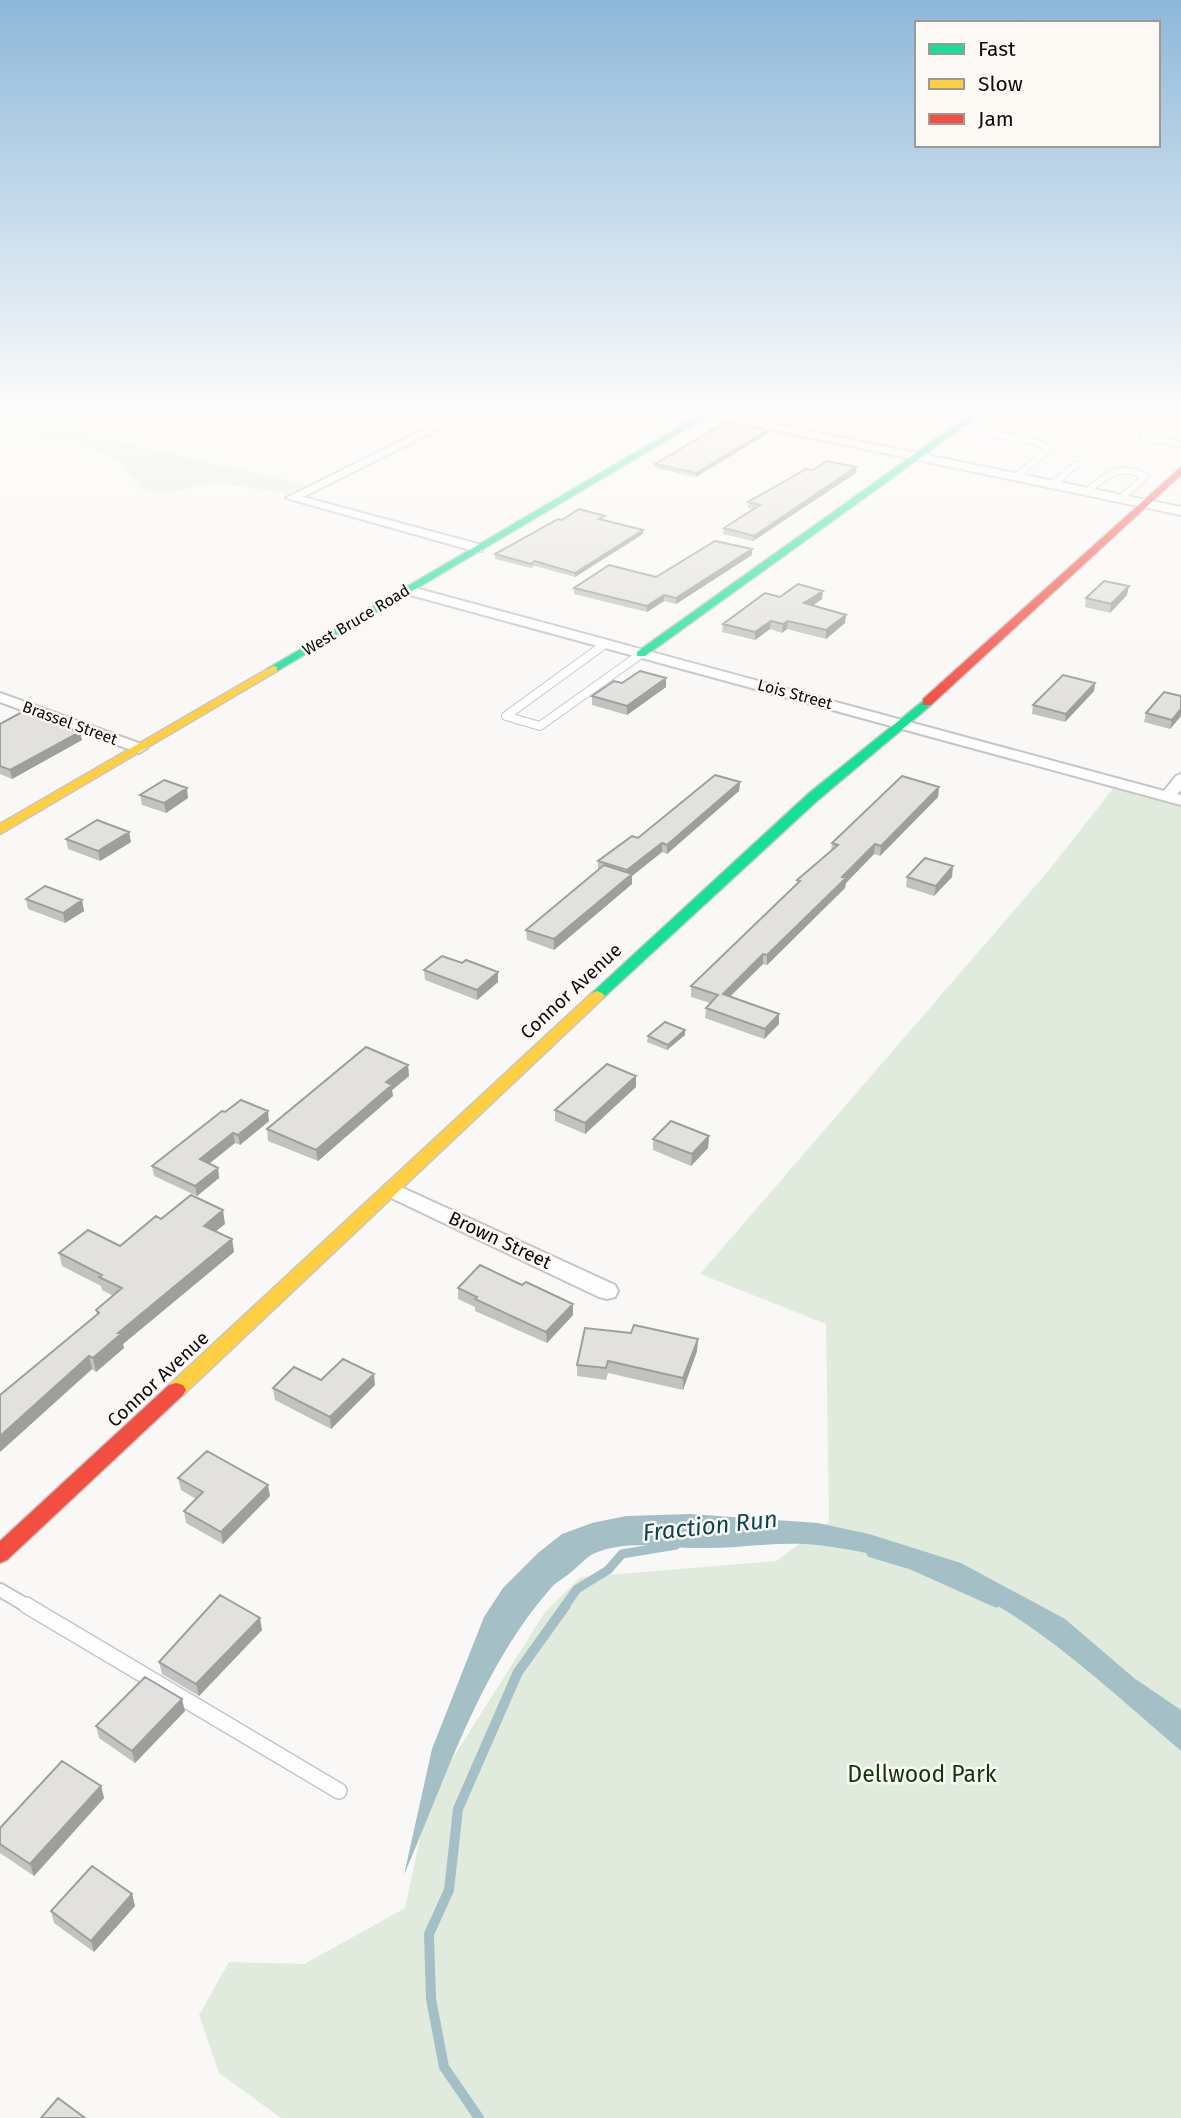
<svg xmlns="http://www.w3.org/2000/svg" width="1181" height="2118" font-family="'Fira Sans',sans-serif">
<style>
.green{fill:#e0ebdd}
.water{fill:#a5bfc6}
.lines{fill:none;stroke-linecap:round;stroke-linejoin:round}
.stream-far1{stroke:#a5bfc6;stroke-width:9}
.stream{stroke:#a5bfc6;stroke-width:10}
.lane-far3-casing{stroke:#c8c6c5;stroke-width:8}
.lane-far2-casing{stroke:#c8c6c5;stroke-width:10}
.lane-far1-casing{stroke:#c8c6c5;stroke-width:16}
.lane-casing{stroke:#c8c6c5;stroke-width:18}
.street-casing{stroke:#c8c6c5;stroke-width:4}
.fast-casing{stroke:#c8c6c5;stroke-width:3}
.slow-casing{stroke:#c8c6c5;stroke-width:3}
.jam-casing{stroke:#c8c6c5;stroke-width:3}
.lane-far3{stroke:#fefefe;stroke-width:6}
.lane-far2{stroke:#fefefe;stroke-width:8}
.lane-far1{stroke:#fefefe;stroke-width:12}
.lane{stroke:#fefefe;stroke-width:15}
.street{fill:#fefefe;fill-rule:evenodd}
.fast{fill:#16e098;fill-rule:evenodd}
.slow{fill:#ffcf43;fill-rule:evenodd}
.jam{fill:#f24e42;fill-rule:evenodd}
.wall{fill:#c2c2c0}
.shaded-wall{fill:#9e9e9c}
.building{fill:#e2e1df;stroke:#9e9e9c;stroke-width:2}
.labels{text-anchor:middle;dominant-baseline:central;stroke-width:5;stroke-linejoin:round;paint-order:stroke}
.far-street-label{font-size:16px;fill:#0c0c0a;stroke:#fcf9f4}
.street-label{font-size:19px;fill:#0c0c0a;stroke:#fcf9f4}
.near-park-label{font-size:23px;fill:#11340f;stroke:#fcf9f4}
.near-water-label{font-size:24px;font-style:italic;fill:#0a4652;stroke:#fcf9f4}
</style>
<rect width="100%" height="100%" fill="#faf8f6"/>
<path class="green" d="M0,415l305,69 -17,10 -72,-12 -47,11 -28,-3 -21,-29 -42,-18 -78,-11z
M1115,786l66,19v1313h-900l-62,-45 -20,-58 30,-53 75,2 101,-56 24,-112 116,-184 36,-35 195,-16 53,-39 -3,-198 -126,-50 349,-404z"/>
<path class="water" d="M690,1514l128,9 51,11 92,29 104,56 69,59 47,32v41c-120,-103 -208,-193 -375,-207 -36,-2 -71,5 -106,4 -33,0 -73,-9 -105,5 -9,4 -17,14 -25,20 -6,5 -15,10 -20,16 -70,80 -105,191 -146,286l28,-126 52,-132 19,-29 35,-35 24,-19 30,-11 34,-7z"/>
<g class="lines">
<path class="stream-far1" d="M871,1553l40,12 85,38
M564,1607l13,-18 31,-19 14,-16 54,-9"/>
<path class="stream" d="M479,2118l-35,-51 -13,-68 -2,-65 20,-44 9,-81 60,-137 48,-67"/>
<g class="lane-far3-casing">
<path id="lane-far3" d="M958,427l77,15 15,6 -34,29
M1143,437l38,7
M1052,485l25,-21
M1087,492c19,-18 33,-28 58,-16l-24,23"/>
</g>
<g class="lane-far2-casing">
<path id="lane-far2" d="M605,644l-99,72 34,10 101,-72"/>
</g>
<g class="lane-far1-casing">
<path id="lane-far1" d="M0,1590l29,17"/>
</g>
<g class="lane-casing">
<path id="lane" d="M26,1605l313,186"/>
</g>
<g class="street-casing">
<path id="street" d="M461,411h13l-171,86 179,48v6h-8l-188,-53z
M692,411h20l469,96v8l-484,-101z
M408,586l756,205 12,-15 5,-2v16l-4,4 4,1v10l-778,-212 -2,-3z
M0,693l144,52 3,3 -8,5 -5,-2 -134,-49z
M392,1183l223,102 3,6 -3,6 -8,2 -8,-2 -214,-102 -3,-5 3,-5z"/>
</g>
<g class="fast-casing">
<path id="fast" d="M706,411h10l-439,260 -10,-2z
M975,411h10l-340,245h-8v-4z
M927,698l4,1v6l-113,95 -216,199h-10l-3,-3 3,-3 216,-199z"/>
</g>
<g class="slow-casing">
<path id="slow" d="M273,666l4,1v4l-277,163v-10z
M597,991l5,2 3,3 -3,3 -419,396 -7,2 -7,-2 -3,-5 3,-5 423,-392z"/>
</g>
<g class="jam-casing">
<path id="jam" d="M1181,467v8l-250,230h-8v-6z
M176,1383l7,2 3,5 -3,5 -176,165 -7,3v-22l169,-156z"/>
</g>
<use href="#lane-far3" class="lane-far3"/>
<use href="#lane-far2" class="lane-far2"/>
<use href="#lane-far1" class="lane-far1"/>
<use href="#lane" class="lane"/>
<use href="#street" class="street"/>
<use href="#fast" class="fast"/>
<use href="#slow" class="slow"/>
<use href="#jam" class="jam"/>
</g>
<path class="wall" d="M768,430l-1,4 -71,43 -41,-9v-4z
M856,467v6l-103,68 -30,-7 1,-6 29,-19 -5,-1v-6l65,-32z
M562,520h43l-1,1 39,13 -68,43 -40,-11 -4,2 -36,-9v-5z
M752,549v6l-76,49 -12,-3 -17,11 -73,-18v-6l82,-11z
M1127,595l-17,18 -25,-6 1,-9z
M780,597l42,2 -10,7 33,17 -19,16 -39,-10 -5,4 -12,-4 -15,11 -33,-8 1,-8z
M666,678v9l-39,28 -35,-10v-9l30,-13z
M1095,683l-1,8 -29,31 -33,-8 1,-9z
M1181,696v20l-11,13 -26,-7 2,-9z
M0,724l82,16 -70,39 -12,-5z
M740,782l-1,9 -72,63 -5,-2 -30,24v8l-78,66 -27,-10 -1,-10 72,-60v-9z
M939,787l-1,10 -58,59 -6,-2 -28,29 -1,5 -78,77 -4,-1 -33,33 49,27 -15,15 -59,-21 1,-10 4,-5 -19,-6v-11l106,-102v-4l34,-29 1,-8z
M140,795l48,3 -22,15 -24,-8z
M66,839l65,3 -31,19 -32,-12z
M907,877h45l-18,19 -28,-9z
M26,899l56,1 2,11 -19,12 -37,-14z
M462,963l36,9v10l-21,18 -52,-20 -1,-10z
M685,1035l-18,15 -20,-8 1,-6z
M408,1065l1,11 -17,14 1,6 -75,65 -50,-20 -1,-12z
M636,1087l-51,47 -30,-13v-11z
M225,1112l44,9 -29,24 -5,-2 -26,21 9,4 1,10 -22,18 -43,-20 -2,-10z
M709,1136l-1,12 -17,18 -38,-16v-11z
M161,1219l64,5 -9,7 16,8 2,13 -111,92 1,4 -28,24 -4,-3 -92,83 97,-137 -1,-5 17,-14 -11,-6 -1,-4 -39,-20 -3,-13 61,-7z
M522,1285l51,19v11l-26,28 -72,-32v-4l-17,-8v-11z
M631,1333l67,6 -1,12 -14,39 -75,-17 -2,7 -29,-4v-11z
M321,1380l54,5 -44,44 -56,-29 -2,-12z
M178,1478l92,18 -47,48 -37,-21 -2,-12 12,-12 -15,-9z
M262,1630l-63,66 -37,-22 -3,-12z
M185,1711l-50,52 -36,-25 -3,-12z
M101,1786l3,12 -70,78 -34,-23v-25z
M132,1894l3,12 -41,46 -40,-29 -3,-12z"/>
<path class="shaded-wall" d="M768,430l-1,4 -71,43v-4z
M856,467v6l-103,68 1,-5z
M643,530v4l-68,43v-4z
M752,549v6l-76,49v-6z
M1129,586l-2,9 -17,18 1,-9z
M823,591l-1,8 -18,13v-9z
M664,595v6l-17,11v-6z
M846,615l-1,8 -19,16v-9z
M771,621l-1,8 -15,11v-8z
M788,621l-1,8 -5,4 1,-9z
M666,678v9l-39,28v-9z
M1095,683l-1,8 -29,31 1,-8z
M1181,709v7l-11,13 2,-9z
M80,732l2,8 -70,39 -2,-9z
M740,782l-1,9 -72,63v-9z
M939,787l-1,10 -58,59 1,-10z
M187,788l1,10 -22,15 -2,-10z
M129,832l2,10 -31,19 -2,-10z
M662,843v9l-30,24v8l-78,66v-11l72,-61 1,-8z
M875,844l-1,10 -28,29 -1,5 -78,77v-10z
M953,866l-1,11 -18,19 2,-10z
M82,900l2,11 -19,12 -2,-10z
M763,954v10l-41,40 1,-10z
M498,972v10l-21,18v-10z
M779,1014v10l-15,15 1,-10z
M685,1030v5l-18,15 1,-5z
M408,1065l1,11 -17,14 1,6 -75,65 -2,-11 70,-68z
M636,1076v11l-51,47v-11z
M268,1111l1,10 -29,24 -2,-10z
M233,1133l2,10 -34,27 -1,-11z
M709,1136l-1,12 -17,18 1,-12z
M218,1168l1,10 -22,18 -2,-10z
M223,1210l2,14 -19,15 -2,-13z
M232,1239l2,13 -111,92 1,4 -28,24 -3,-14 25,-25z
M573,1304v11l-26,28 -1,-11z
M698,1339l-1,12 -14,39v-12z
M89,1356l3,13 -92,83v-16z
M374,1374l1,11 -44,44 -1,-12z
M268,1485l2,11 -47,48 -2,-12z
M260,1618l2,12 -63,66 -3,-12z
M182,1699l3,12 -50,52 -3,-12z
M101,1786l3,12 -70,78 -4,-12z
M132,1894l3,12 -41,46 -3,-11z"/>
<path class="building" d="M730,422l38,8 -72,43 -41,-9 61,-36z
M827,461l29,6 -102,69 -30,-8 36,-23 -12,-3 58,-33 7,1z
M579,509l26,7 -6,3 44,11 -68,43 -40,-12 -4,3 -36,-10 63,-35 4,1z
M715,541l37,8 -76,49 -12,-3 -17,11 -73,-18 35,-23 47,12z
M1104,581l25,5 -18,18 -25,-6z
M798,584l25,7 -19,12 42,12 -20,15 -38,-9 -5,3 -12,-3 -16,11 -32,-8 42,-31 15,4z
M640,671l26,7 -39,28 -35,-10 22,-15 8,2z
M1063,675l32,8 -29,31 -33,-9z
M1164,692l17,4v13l-9,11 -26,-7z
M22,712l58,20 -70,38 -10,-4v-42z
M715,775l25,7 -73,63 -5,-2 -35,27 -29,-9 34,-25 6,2z
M902,776l37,11 -58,59 -6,-2 -33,33 4,1 -79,77 -4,-1 -40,40 56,20 -14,15 -59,-21 12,-13 -27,-9 109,-105 -3,-1 41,-35 -6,-2z
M164,780l23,8 -23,15 -24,-8z
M97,820l32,12 -31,19 -32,-12z
M925,858l28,8 -17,20 -29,-9z
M604,865l28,9 -78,65 -28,-9z
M45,886l37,14 -19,13 -37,-14z
M442,956l20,7 4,-3 32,12 -21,18 -53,-20z
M665,1022l20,8 -17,15 -20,-9z
M366,1047l42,18 -22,17 6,3 -76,65 -49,-21z
M607,1064l29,12 -51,47 -30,-13z
M241,1100l27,11 -30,24 -5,-2 -33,26 18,9 -23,18 -43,-20 70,-55 3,1z
M671,1121l38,15 -17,18 -39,-15z
M191,1195l32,15 -19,16 28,13 -114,94 3,1 -28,24 -4,-2 -89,80v-41l99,-82 -3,-3 26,-22 -23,-11 3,-2 -43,-22 29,-23 32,16 36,-30 5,3z
M480,1265l42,20 4,-3 47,22 -27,28 -71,-33 2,-2 -19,-9z
M634,1325l64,14 -15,39 -75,-17 -2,7 -29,-3 8,-37 46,5z
M343,1359l31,15 -44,43 -57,-29 21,-21 27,13z
M207,1451l61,34 -47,47 -37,-21 19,-19 -25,-14z
M220,1595l40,23 -64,66 -37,-22z
M145,1677l37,22 -50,52 -36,-25z
M62,1761l39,25 -71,78 -30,-20v-16z
M92,1866l40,28 -41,47 -40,-30z
M58,2098l27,20h-44z"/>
<linearGradient id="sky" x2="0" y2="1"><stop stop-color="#8db8da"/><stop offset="0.58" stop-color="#fdfcfb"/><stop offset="1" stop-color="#fdfcfb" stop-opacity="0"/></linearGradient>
<rect width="1181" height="707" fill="url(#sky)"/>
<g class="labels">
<g class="far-street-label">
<text transform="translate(356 620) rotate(-31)">West Bruce Road</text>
<text transform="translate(795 694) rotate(15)">Lois Street</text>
<text transform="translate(70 723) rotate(20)">Brassel Street</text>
</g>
<g class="street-label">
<text transform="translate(571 991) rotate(-43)">Connor Avenue</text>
<text transform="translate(500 1240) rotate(25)">Brown Street</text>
<text transform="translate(158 1379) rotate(-43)">Connor Avenue</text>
</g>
<g class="near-park-label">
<text x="922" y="1774">Dellwood Park</text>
</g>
<g class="near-water-label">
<text transform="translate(710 1526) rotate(-6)">Fraction Run</text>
</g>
</g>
<rect x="915" y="21" width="245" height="126" fill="#fcf9f4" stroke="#9c9a96" stroke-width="2"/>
<rect x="929" y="44" width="35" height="10" fill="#16e098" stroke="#9c9a96" stroke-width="2"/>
<text x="978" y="56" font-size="21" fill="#0c0c0a">Fast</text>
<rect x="929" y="79" width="35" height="10" fill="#ffcf43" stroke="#9c9a96" stroke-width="2"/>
<text x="978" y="91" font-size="21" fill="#0c0c0a">Slow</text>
<rect x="929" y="114" width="35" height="10" fill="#f24e42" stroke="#9c9a96" stroke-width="2"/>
<text x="978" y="126" font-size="21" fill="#0c0c0a">Jam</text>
</svg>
